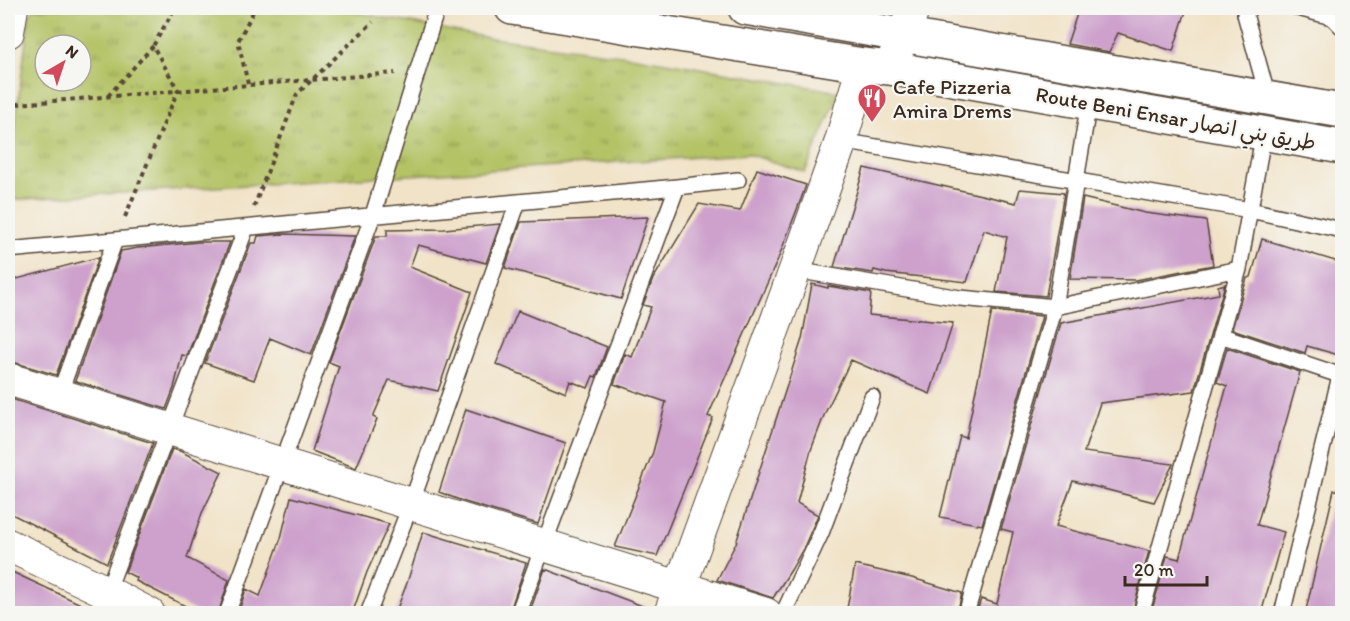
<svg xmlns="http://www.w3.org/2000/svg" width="1350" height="621" font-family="Itim,'Playpen Sans Arabic',sans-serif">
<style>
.grass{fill:url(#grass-tufts);stroke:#787642;stroke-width:1.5;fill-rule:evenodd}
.building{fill:#cda1cc}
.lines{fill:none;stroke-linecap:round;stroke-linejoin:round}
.lane-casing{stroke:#564638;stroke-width:18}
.street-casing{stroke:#564638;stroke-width:34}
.highway-casing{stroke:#564638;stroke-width:36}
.path{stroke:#564638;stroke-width:4;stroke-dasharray:4.5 4.5;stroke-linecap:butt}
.lane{stroke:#fff;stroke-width:15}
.street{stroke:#fff;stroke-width:32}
.highway{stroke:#fff;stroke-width:33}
.labels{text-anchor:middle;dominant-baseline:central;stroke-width:4.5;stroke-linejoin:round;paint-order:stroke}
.poi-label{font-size:21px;fill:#3b2a1e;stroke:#f6f6f2;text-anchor:start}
.street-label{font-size:21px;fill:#3b2a1e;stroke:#f6f6f2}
</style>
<defs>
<pattern id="grass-tufts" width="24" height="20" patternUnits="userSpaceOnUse" patternTransform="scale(1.5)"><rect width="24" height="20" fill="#b4c366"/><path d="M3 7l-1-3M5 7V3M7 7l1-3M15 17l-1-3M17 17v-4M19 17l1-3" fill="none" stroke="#949f53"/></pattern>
</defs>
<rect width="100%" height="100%" fill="#f6f6f2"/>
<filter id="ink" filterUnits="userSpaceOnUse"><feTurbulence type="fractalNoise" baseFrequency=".0167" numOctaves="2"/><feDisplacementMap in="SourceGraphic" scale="12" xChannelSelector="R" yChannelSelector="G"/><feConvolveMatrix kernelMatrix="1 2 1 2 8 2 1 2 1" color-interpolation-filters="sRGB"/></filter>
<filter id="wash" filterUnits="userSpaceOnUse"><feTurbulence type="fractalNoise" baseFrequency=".008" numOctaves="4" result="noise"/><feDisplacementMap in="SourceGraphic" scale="24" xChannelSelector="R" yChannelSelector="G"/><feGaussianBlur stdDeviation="1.35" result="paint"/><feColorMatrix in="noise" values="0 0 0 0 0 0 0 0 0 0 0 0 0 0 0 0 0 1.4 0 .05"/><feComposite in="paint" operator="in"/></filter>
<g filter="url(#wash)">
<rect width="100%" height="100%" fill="#f1e3c8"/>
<path class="grass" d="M35,8h297l153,29 151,20 204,35 -35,80 -57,-18 -740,46v-16l21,-169zM45,45h36v36h-36z"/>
<g id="blocks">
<path class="building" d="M1079,8h108l-14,43 -55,-18 -9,19 -42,-8z
M864,168l152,35 4,-14 44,4 -18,103 -50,-4 11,-55 -23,-7 -17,52 -81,-9 -12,-3 -1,3 -39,-6z
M757,169l49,16 -5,14 -23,60 -70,157 5,2 -56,138 -42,-9 38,-95 13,-50 -52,-18 11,-30 7,3 19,-50 -8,-2 10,-26 46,-75 41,7z
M1083,198l62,15 61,8 7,44 -77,15 -66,-1z
M648,217l-27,82 -116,-31 16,-46z
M500,224l-14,39 -68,-18 -8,22 62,25 -34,99 -49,-11 -16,37 4,2 -21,49 -44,-17 27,-85 -10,-4 47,-126h11v-6l57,-1z
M282,234l73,2 -44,119 -41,-17 -16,42 -49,-17 46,-120h5l2,-7z
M1262,239l80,24v93l-35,-10 -2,7 -73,-24 15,-51 4,-1z
M199,242h31l-43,114 -5,-1 -8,33 -8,21 -91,-28 46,-130 17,-3z
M99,257l-43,118 -43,-13h-5v-50l5,-32z
M812,284l16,4v-2l43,7 -2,22 84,8 -23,71 -79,-34 -26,53 -14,37 -14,53 21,12 -14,32 -13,23 -18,28 -56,-18 19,-37 66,-204z
M1225,284l-31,107 -94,12 -16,49 89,12 -19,38 -81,-21 -17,45 93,25 -17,63h-156l5,-15 16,5 16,-72 -12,-3 60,-206 158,-29 -1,-8z
M518,311l89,36 -11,30 -3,-1 -5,12 -18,-7 -4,12 -70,-29z
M992,311l50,5 -60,209 -42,-8 20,-81 6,2z
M1227,348l73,24 -43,153 27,7 -23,82h-110l16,-58 12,3 48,-173 -10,-4z
M8,398l145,45 -46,120 -99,-51z
M466,409l100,34 -28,81 -73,-22 -26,-10z
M172,449l8,2 42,21 -20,41 -15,45 42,22 -11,34h-17l-65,-33 1,-3 -12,-6z
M1334,490l8,1v123h-37z
M291,497l98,27 -22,48 -15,42h-114l8,-25 14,7 21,-58z
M423,532l103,31 -17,51h-114l12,-31z
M855,565l57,13 50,15 -5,21h-111z
M545,569l108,41v4h-124z
M8,570l94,44h-94z"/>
</g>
</g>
<g filter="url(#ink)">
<use href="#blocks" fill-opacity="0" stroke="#564638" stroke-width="1.5"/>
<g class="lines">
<g class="lane-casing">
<path id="lane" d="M1250,8l-5,6 23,84
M1298,8l34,9 10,10
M841,141l409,69 92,20
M8,250l669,-63 61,-7
M795,270l165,28 95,9 184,-38
M1220,335l122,41
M59,395l56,-155
M107,592l139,-364
M227,614l146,-399 64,-207
M368,614l43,-110 107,-302
M518,614l159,-427
M783,614l38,-81 51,-136
M966,614l89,-307 34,-205
M1141,614l98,-345 25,-137
M1282,614l58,-238"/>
</g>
<g class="street-casing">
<path id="street" d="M8,32l4,-24
M890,68l24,-60
M8,379l758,235
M8,545l99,47 42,22
M670,614l125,-344 46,-129 22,-76"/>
</g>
<g class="highway-casing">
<path id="highway" d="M512,8l351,57 27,3 452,79
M745,8l597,103"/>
</g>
<path class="path" d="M248,84l-10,-43 17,-33
M108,96l45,-50
M8,107l9,-3 378,-31
M254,207l43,-113 76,-72
M125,217l53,-127 -25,-44 22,-38"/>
<use href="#lane" class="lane"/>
<use href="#street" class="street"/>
<use href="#highway" class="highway"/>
</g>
</g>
<defs>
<g id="restaurant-pin" transform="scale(1.5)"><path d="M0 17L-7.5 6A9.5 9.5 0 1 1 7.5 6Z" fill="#d1495b" stroke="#f6f6f2"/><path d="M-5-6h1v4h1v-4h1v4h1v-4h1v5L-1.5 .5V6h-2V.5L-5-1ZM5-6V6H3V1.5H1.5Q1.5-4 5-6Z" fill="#fff"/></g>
</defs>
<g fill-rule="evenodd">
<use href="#restaurant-pin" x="872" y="98"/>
</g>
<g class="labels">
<g class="poi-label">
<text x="893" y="86">Cafe Pizzeria<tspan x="893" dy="24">Amira Drems</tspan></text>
</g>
<g class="street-label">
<text transform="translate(1176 118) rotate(10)">Route Beni Ensar طريق بني انصار</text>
</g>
</g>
<rect width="1350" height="621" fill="none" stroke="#f6f6f2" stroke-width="30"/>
<g transform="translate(63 63) rotate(39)"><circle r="28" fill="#f6f6f2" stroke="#aba49d" stroke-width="1.5"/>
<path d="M0-4.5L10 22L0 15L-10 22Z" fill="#d1495b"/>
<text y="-9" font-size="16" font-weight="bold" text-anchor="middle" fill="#3b2a1e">N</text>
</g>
<path d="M1125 576v9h82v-9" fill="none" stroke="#3b2a1e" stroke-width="3"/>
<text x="1134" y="576" font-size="18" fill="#3b2a1e" stroke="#f6f6f2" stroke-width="4.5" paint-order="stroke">20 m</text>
</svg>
